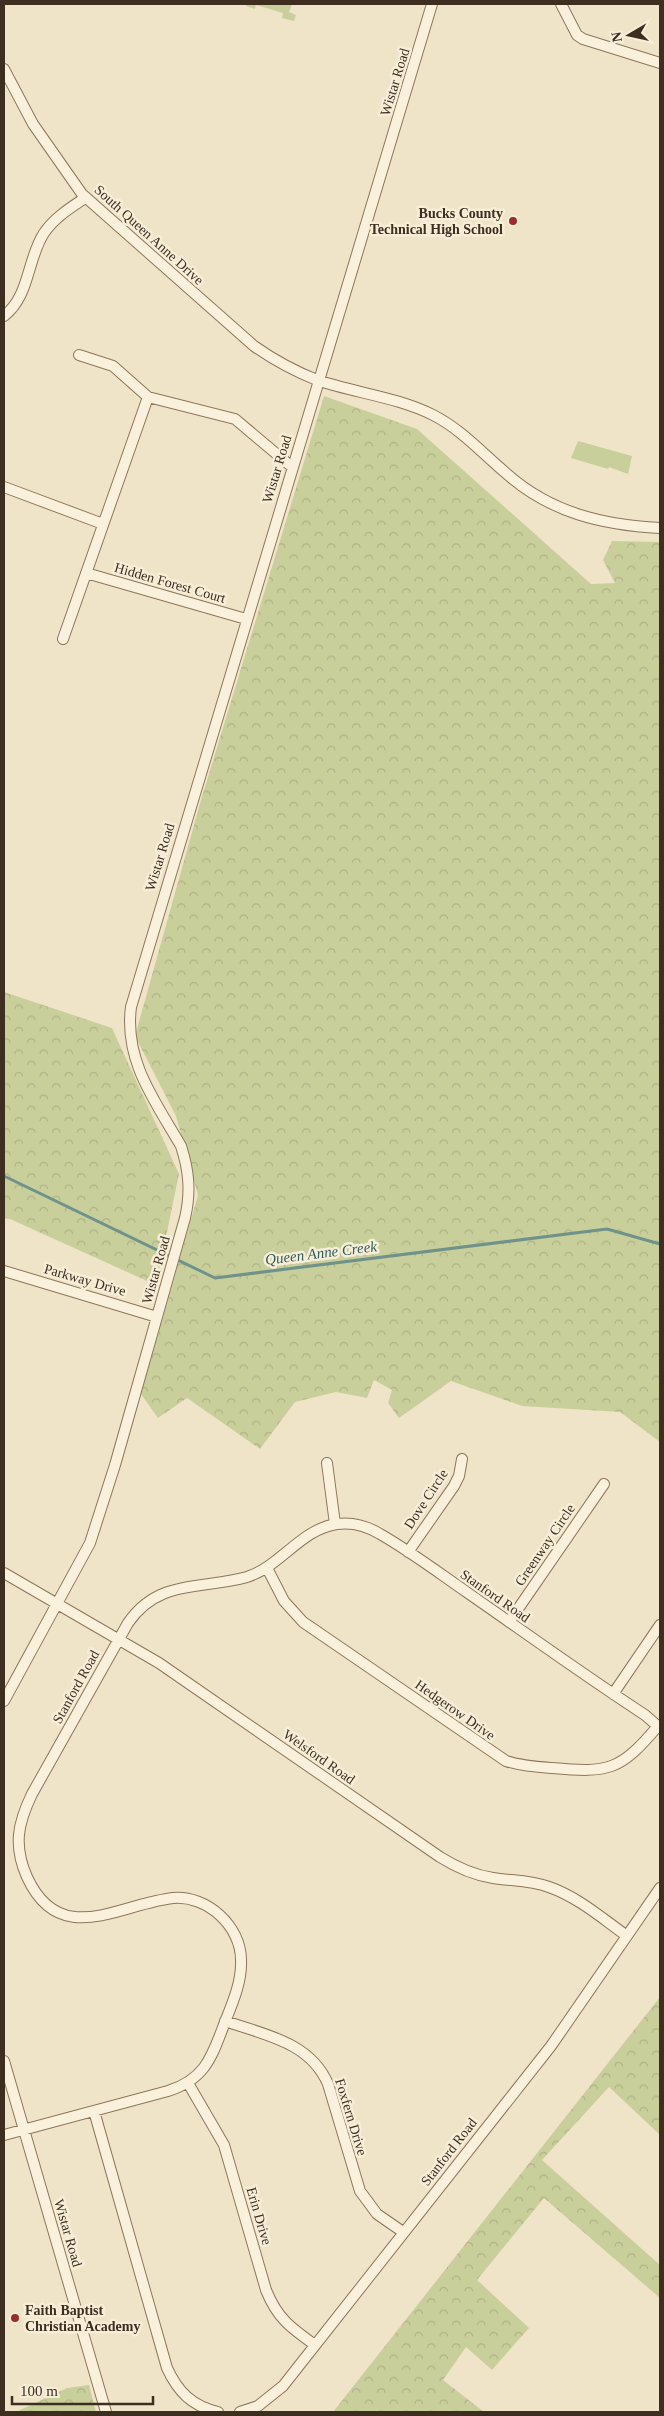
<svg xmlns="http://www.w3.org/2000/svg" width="664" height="2416" font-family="Georgia,serif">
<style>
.green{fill:#c9cf9b}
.forest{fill:url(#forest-crowns)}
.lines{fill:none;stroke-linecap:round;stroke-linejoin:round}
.stream{stroke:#6f938a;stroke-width:3}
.minor-casing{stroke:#8d765c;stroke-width:12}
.minor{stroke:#faf1dc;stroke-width:10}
.poi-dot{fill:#9e2a2b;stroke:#f7eed8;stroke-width:2}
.labels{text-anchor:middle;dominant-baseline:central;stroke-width:5;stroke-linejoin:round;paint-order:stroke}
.street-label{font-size:14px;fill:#3d2e20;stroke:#f7eed8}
.poi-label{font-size:14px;font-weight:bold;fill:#3d2e20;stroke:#f7eed8;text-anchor:end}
.water-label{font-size:15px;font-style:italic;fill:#2f5d5a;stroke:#f7eed8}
</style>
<defs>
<pattern id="forest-crowns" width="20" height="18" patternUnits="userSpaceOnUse" patternTransform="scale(1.25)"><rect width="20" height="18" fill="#c9cf9b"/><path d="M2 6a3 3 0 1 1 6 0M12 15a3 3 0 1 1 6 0" fill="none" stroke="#aeb285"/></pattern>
</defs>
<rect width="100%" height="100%" fill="#f0e4c8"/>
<path class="green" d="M246,4h46l-3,8 7,3 -2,6 -12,-3 1,-5 -27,-8 -1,4 -9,-3z
M578,441l54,15 -4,18 -19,-7 -1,2 -37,-11z"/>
<path class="forest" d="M324,396l93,33 174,155 24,-1 -12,-23 9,-19 48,1v900l-40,-30 -98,-6 -71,-25 -52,37 -11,-15 4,-13 -18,-10 -7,18 -31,-6 -41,10 -35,47 -73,-51 -29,20 -17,-24 57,-199 -22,-79 -41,-80 66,-236z
M4,992l108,36 67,146 -23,111 -146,-66 -6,-1z
M660,1997v138l-51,-48 -67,73 118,105v33l-116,-100 -67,82 52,48 -37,42 -26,-23 -23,33 41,32h-151z
M89,2385l7,27h-80l51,-24z"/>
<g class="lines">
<path class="stream" d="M4,1176l211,102 392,-49 53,15"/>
<g class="minor-casing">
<path id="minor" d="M561,4l16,31 6,4 77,24
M4,69l29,55 49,70 172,152c20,14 40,25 63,34 38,13 80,17 116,35 28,14 50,39 74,59 44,39 96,51 153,54
M4,316c26,-20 23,-57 40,-83 10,-15 26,-25 41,-35
M79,355l34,11 35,31 87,22 57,48
M4,487l99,37
M86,573l160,46
M63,639l85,-242
M4,1271l153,46
M327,1463l8,61
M408,1552l46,-66 5,-10 3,-17
M267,1568l17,33 19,21 203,139c15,5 31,6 46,7 57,5 68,3 106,-42
M4,1573l155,90 281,194c16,10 33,18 53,21 19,3 37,2 56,9 29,10 54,32 78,49
M509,1622l95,-138
M613,1694l47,-69
M4,1701l86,-158 25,-78 70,-247c6,-26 4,-47 -4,-72 -26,-45 -57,-85 -50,-139l301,-1003
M225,2021c40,14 85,21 103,63l32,107 17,23 26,18
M4,2061l102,351
M188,2083l36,62 42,145c11,28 25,38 49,55
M94,2111l73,257c11,24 25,38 51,44
M4,2135l164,-44c38,-12 44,-35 57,-69 8,-20 17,-41 16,-62 0,-34 -34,-65 -68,-62 -54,6 -113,51 -146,-21 -14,-32 -9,-54 5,-83l96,-171c31,-45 74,-33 119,-46 34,-11 54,-48 90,-53 15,-2 30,2 43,10 30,17 59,39 88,59 59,41 117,83 177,122l15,13
M240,2412l18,-6 25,-20 268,-340 109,-158"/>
</g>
<use href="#minor" class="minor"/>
</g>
<g class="poi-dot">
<circle cx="513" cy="221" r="5"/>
<circle cx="15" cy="2318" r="5"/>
</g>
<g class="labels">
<g class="street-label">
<text transform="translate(395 82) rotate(-73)">Wistar Road</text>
<text transform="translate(149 235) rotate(42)">South Queen Anne Drive</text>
<text transform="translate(277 469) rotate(-73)">Wistar Road</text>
<text transform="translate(170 583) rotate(16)">Hidden Forest Court</text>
<text transform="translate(160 857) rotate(-73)">Wistar Road</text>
<text transform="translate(156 1270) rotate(-74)">Wistar Road</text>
<text transform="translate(85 1280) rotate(16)">Parkway Drive</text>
<text transform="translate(426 1499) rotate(-57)">Dove Circle</text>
<text transform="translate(545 1545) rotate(-56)">Greenway Circle</text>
<text transform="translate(495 1596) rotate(35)">Stanford Road</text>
<text transform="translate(76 1687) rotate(-61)">Stanford Road</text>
<text transform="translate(455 1710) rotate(35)">Hedgerow Drive</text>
<text transform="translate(319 1757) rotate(35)">Welsford Road</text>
<text transform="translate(351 2117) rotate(73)">Foxfern Drive</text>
<text transform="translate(449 2152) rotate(-52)">Stanford Road</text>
<text transform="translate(259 2216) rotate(74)">Erin Drive</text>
<text transform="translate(68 2233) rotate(74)">Wistar Road</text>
</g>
<g class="poi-label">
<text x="503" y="213">Bucks County<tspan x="503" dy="16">Technical High School</tspan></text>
<text x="25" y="2310" text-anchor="start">Faith Baptist<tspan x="25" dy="16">Christian Academy</tspan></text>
</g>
<g class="water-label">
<text transform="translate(321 1253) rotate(-7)">Queen Anne Creek</text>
</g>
</g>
<rect width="664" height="2416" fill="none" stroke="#3d2e20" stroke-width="10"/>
<g transform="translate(629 35) rotate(261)" stroke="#f7eed8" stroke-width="4" paint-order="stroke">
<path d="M0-4L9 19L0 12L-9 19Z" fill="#3d2e20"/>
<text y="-8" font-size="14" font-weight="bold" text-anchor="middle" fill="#3d2e20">N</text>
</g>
<path d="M12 2396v8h141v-8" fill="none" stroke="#3d2e20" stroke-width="2.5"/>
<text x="20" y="2396" font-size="15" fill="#3d2e20" stroke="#f7eed8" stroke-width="4" paint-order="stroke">100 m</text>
</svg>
